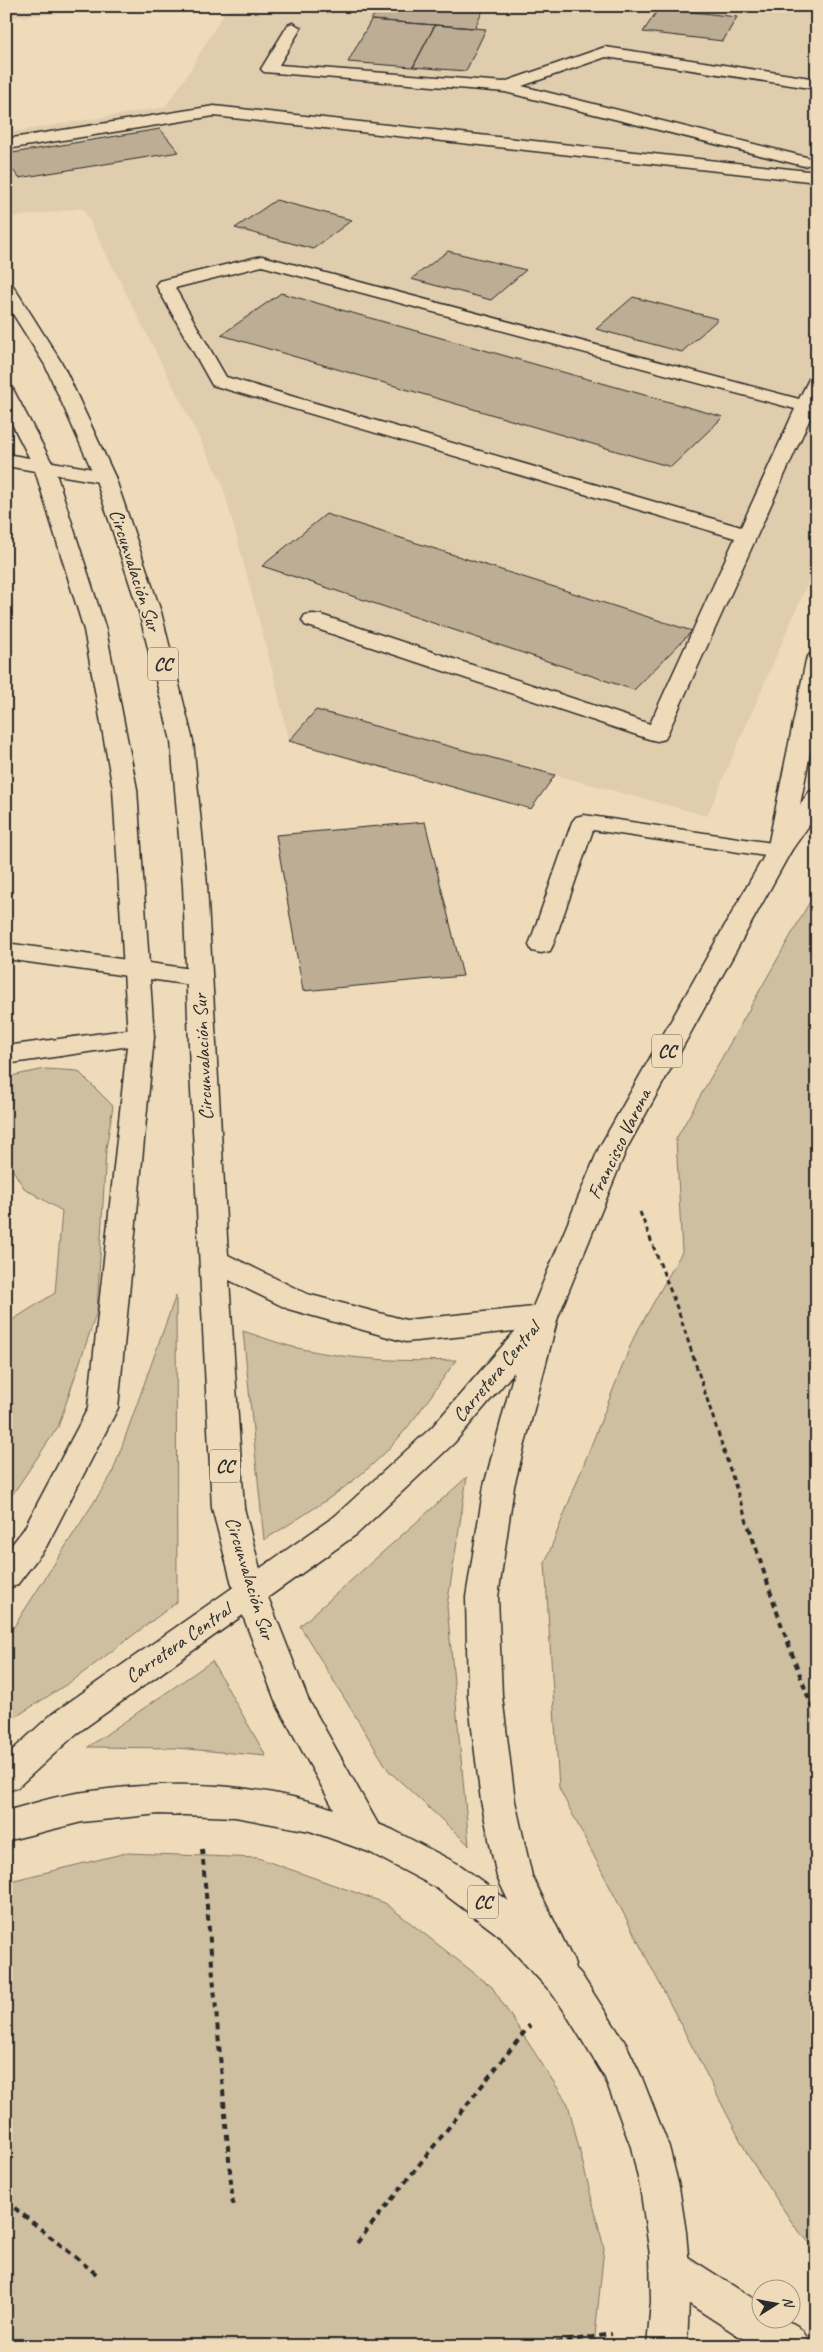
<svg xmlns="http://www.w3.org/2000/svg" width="823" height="2352" font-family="Caveat,sans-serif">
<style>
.built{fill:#e0cdae}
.green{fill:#cfbfa1;stroke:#7d7566}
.building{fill:#bcad94;stroke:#2b2b2b}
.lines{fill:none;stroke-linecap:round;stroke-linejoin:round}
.service-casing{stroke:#2b2b2b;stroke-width:3}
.tertiary-casing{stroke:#2b2b2b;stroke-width:3}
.primary-casing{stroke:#2b2b2b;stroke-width:3}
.trunk-casing{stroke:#2b2b2b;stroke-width:3}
.path-far1{stroke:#2b2b2b;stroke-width:3;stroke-dasharray:5 4;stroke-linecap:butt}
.path{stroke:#2b2b2b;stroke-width:4;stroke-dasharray:6 5;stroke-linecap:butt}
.service{fill:#efdbb9;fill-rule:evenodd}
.tertiary{fill:#efdbb9;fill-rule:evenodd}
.primary{fill:#efdbb9;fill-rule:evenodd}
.trunk{fill:#efdbb9;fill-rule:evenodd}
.labels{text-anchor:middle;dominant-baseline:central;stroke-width:4;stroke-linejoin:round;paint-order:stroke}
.shield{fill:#efdbb9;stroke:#666056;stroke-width:1}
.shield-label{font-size:19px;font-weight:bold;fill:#2b2b2b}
.street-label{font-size:20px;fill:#2b2b2b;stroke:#efdbb9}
</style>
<rect width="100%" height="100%" fill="#efdbb9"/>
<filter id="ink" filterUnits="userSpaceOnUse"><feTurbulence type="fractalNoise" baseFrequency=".02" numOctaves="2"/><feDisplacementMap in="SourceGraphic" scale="10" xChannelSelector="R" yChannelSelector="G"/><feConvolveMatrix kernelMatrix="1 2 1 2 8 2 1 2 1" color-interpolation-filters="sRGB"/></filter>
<g filter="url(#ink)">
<path class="built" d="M6,6h134l-134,12z
M228,6h589v556l-110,254 -391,-106 -27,31 -15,-65 -52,-193 -139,-275 -69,9 -8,-8v-76l159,-26 21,-30z"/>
<path class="green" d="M817,889v1362l-22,-24 -46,-70 -190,-369 -14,-225 88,-224 49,-87 -6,-113z
M45,1069l33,2 35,35 -7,43 -9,162 -39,116 -52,77v-180l49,-31 7,-82 -38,-23 -18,-29v-82z
M176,1295l1,307 -102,77 -69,44v-84l106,-165z
M243,1331c19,6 39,14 59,18 51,11 102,13 154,11 -26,37 -51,76 -84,105 -33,29 -71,52 -108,75z
M467,1477l-20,129 22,239 -80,-74 -89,-145z
M212,1661l54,95 -90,-8 -88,-1z
M126,1853l132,5 127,45 107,84 76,117 36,144 -10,98h-588v-464z"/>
<path class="building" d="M379,6h106l-10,22 -104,-8z
M659,8l78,9 -14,24 -80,-9z
M371,20l64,5 -22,42 -65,-5z
M435,25l51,4 -20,42 -53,-4z
M160,129l19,23 -160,26 -13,-17v-7z
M276,200l76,20 -39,29 -78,-21z
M448,251l78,19 -35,30 -80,-21z
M281,293l442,124 -52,50 -450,-132z
M633,297l85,22 -36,33 -86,-23z
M326,514l366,117 -58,59 -372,-124z
M316,710l239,65 -24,34 -242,-68z
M425,822l38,154 -160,15 -27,-156z"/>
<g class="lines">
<g class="service-casing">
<path id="service" d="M293,23l8,5 -22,37 225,17 101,-35 212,32v10l-211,-32 -84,29 288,72 2,3 -2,3 -6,2 -299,-74 -241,-20 -3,-3 27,-44z
M214,106l603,66v10l-603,-66 -208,33v-10z
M262,256l537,143 11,-22 7,-2v28l-152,336 -8,2 -8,-2 -344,-114 -3,-5 3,-5 8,-1 8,1 329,109 85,-186 -523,-153 -56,-100 3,-4zM262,266l533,143 -54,118 -515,-150 -51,-89z
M6,454l99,17 7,2 3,4 -3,4 -7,2 -99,-17z
M584,815l195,29 8,2 4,5 -4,5 -8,2 -186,-28 -40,115 -3,6 -9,2 -9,-2 -3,-6 43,-123 4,-5z
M6,943l193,27 9,2 4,6 -4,6 -9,2 -193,-27z
M141,1028l9,3 4,6 -4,6 -144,21v-18z"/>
</g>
<g class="tertiary-casing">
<path id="tertiary" d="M817,653v65l-26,133 -4,5 -8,2 -8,-2 -4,-5 39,-191 3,-5z"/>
</g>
<g class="primary-casing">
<path id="primary" d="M817,790v24l-26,37 -164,297 -69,169 -44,169 -16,111 4,99 13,105 17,75 43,88 -5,12 -13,4 -13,-4 -47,-99 -16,-76 -13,-105 -2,-99 18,-111 30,-114 -60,71 -97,91 -281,200 -58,53 -12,5v-36l46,-42 283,-198 97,-89 98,-113 69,-166 168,-297 42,-59z
M671,2249l14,6 75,48v17c27,0 40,-1 51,26h-57l-97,-63 -6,-14 6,-14z"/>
</g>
<g class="trunk-casing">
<path id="trunk" d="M6,283l6,1 51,81 52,112 46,135 32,129 14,144 21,370 79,39 99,26 137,-14 10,3 5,8 -5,8 -10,3 -137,14 -118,-33 -59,-29 15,228 22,84 42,107 70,125 15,6 67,35 62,46 59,63 45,70 16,34 27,69 10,40 7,45 4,46 -3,68h-40l4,-44 -1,-47 -10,-68 -9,-40 -26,-69 -42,-69 -12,-17 -54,-58 -62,-47 -66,-35 -59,-21 -75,-14 -76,-3 -77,8 -76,19v-30c26,-7 52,-16 78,-19 83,-12 170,-11 250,17l-58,-106 -42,-111 -22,-84 -22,-437 -7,-186 -12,-144 -32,-129 -44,-135 -50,-112 -39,-62z
M6,387l7,2 2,4 39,74 52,163 31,159 17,248 -36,371 -72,139 -29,38 -11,4v-37l18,-23 64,-121 40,-371 -15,-248 -29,-159 -50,-163 -28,-55z"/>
</g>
<path class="path-far1" d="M640,1212l39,101 70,215"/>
<path class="path" d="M749,1527l31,94 37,100
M202,1849l31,356
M6,2201l94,76
M357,2243l173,-218
M534,2346l78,-12"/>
<use href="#service" class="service"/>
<use href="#tertiary" class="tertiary"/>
<use href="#primary" class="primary"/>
<use href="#trunk" class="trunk"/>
</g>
</g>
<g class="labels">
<g class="shield">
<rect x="148" y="647.5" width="30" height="33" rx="4"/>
<rect x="652" y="1034.5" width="30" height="33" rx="4"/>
<rect x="210" y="1449.5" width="30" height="33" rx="4"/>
<rect x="468" y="1885.5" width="30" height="33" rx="4"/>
</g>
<g class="shield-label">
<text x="163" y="664">CC</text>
<text x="667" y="1051">CC</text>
<text x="225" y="1466">CC</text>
<text x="483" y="1902">CC</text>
</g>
<g class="street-label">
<text transform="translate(135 570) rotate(72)">Circunvalación Sur</text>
<text transform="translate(203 1057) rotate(-93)">Circunvalación Sur</text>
<text transform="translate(619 1144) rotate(-64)">Francisco Varona</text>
<text transform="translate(496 1372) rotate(-50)">Carretera Central</text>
<text transform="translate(250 1578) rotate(73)">Circunvalación Sur</text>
<text transform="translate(178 1643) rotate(-35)">Carretera Central</text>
</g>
</g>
<rect width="823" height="2352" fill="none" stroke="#efdbb9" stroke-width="25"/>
<rect x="12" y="12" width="798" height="2327" fill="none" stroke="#2b2b2b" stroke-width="2" filter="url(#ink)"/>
<g transform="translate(776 2304) rotate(79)"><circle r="24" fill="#efdbb9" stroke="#a19580"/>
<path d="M0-4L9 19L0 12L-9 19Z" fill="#2b2b2b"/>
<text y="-8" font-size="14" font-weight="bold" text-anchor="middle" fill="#2b2b2b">N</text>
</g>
</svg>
